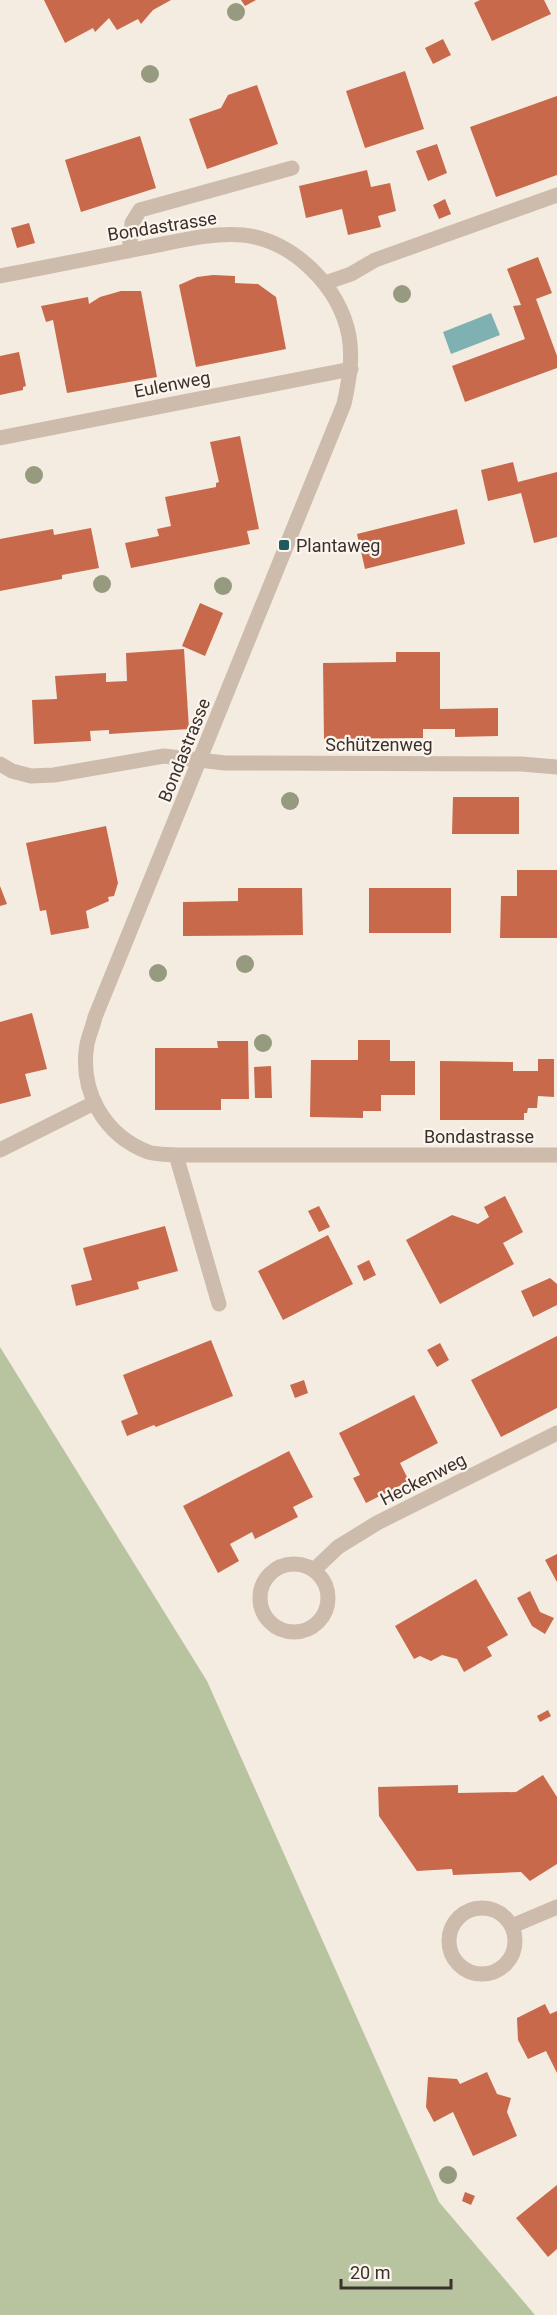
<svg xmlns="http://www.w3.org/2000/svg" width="557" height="2315" font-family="Roboto,sans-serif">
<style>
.green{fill:#b8c4a0}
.water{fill:#7fb0b2}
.building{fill:#c8694b}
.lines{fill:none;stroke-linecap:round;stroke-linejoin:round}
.minor{stroke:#cdbbac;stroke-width:15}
.tree{fill:#969b7f}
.poi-dot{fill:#1f5a5e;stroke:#fbf5ee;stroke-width:2}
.labels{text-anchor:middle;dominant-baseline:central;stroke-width:4.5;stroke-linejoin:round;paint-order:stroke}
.street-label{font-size:18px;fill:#3b302b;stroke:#fbf5ee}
.poi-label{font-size:18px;fill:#3b302b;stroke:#fbf5ee;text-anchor:start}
</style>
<rect width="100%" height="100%" fill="#f4ebe1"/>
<path class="green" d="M0,1347l207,334 232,521 96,113h-535z"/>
<path class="water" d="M491,313l9,22 -49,19 -8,-22z"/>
<path class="building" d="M44,0h127l-18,10 -12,14 -3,-5 -21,11 -8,-12 -14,14 -2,-4 -28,15z
M241,0h15l-11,6z
M480,0h64l7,14 -59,27 -18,-38z
M443,39l8,16 -18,9 -8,-16z
M405,71l19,58 -59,19 -19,-57z
M257,85l21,59 -71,25 -18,-50 32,-11 7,-13z
M557,96v79l-61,22 -26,-70z
M140,136l16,52 -75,24 -16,-52z
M437,144l10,29 -19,8 -12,-30z
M367,170l4,17 19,-4 6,28 -18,5 3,11 -33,8 -6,-26 -36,9 -7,-32z
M445,199l6,15 -12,5 -6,-14z
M29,223l6,20 -18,5 -6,-20z
M538,257l14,36 -16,6 21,57v12l-92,34 -13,-36 73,-27 -12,-33 8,-1 -14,-36z
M213,275l22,1v7l23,1 18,13 10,52 -90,18 -17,-82 18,-8z
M121,291h20l16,86 -90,16 -14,-73 -7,2 -5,-16 47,-9 1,7 11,-7z
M19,352l7,34 -3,1v3l-23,5v-39z
M240,436l19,93 -12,2 3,13 -119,24 -6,-25 34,-7 -2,-7 14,-3 -6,-29 51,-10v-4l3,-1 -9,-40z
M513,462l5,20 39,-10v65l-23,6 -13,-50 -33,8 -7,-31z
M457,509l8,35 -100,25 -8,-35z
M91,528l8,40 -37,7v4l-62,12v-52l53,-10 1,6z
M200,603l23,10 -18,43 -23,-10z
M184,649l5,80 -80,5v-4l-19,1 1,10 -57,3 -2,-44 25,-1 -2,-23 51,-3v9l21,-1 -1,-28z
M396,652h44v57l58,-1v28l-43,1v-8h-32v9l-99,1 -1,-76 73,-1z
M453,797h66v37h-67z
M106,826l12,57 -4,13 -6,1 1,4 -23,10 3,17 -38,7 -5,-25 -6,1 -14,-68z
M517,870h40v68h-57l1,-42h16z
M0,886l7,18 -7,2z
M238,888h64l1,47 -120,1v-34l55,-1z
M369,888h82v45h-82z
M32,1013l15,56 -22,5 6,22 -31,8v-82z
M358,1040h32v21h25v34h-34v16h-18v7l-53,-1 1,-57h47z
M217,1041h31l1,58h-28v11h-66v-62h63z
M538,1059h16v38l-16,-1 -1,12h-9l-1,5h-3v7h-84v-59l73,1v9h25z
M271,1066l1,32h-17l-1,-31z
M505,1196l18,36 -20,11 11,21 -74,40 -34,-64 46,-25 26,9 11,-7 -5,-10z
M319,1206l11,21 -11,5 -11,-21z
M165,1226l13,45 -41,11 2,7 -63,17 -5,-21 21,-5 -9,-32z
M328,1235l25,49 -70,36 -25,-49z
M369,1260l7,15 -12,6 -7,-15z
M550,1278l7,6v21l-24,12 -12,-26z
M557,1336v72l-56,29 -30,-57z
M211,1340l22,56 -77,31 -2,-2 -27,11 -6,-15 17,-7 -15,-39z
M440,1343l9,17 -12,7 -10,-17z
M304,1380l4,13 -13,5 -5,-13z
M414,1395l24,48 -38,20 9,18 -43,22 -13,-25 7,-3 -21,-42z
M289,1451l24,46 -20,10 5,10 -43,22 -3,-7 -22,12 9,17 -21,12 -35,-67z
M557,1554v28l-12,-22z
M476,1579l32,56 -21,12 5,9 -28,16 -7,-13 -15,-4 -11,6 -11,-5 -6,3 -19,-33z
M530,1591l10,21 14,6 -9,16 -13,-8 -15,-28z
M548,1710l3,6 -11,6 -3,-6z
M543,1775l14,22v67l-27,17 -9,-9 -68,3 -1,-6 -35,2 -38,-55 -1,-29 80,-2v8l58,-1z
M545,2004l5,10 7,-3v62l-11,-22 -18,8 -10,-19 -1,-22z
M487,2072l10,22 14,4 -4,14 10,24 -44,20 -20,-44 -19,10 -8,-15 2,-30 29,2 3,5z
M557,2185v64l-9,8 -32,-39z
M465,2192l10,4 -4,9 -9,-4z"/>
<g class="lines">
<path class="minor" d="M129,251l3,-28 8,-13 152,-42
M0,276c48,-9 96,-19 143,-28 33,-6 67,-16 100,-13 50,5 97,52 106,101 4,23 0,45 -5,68l-249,613c-2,9 -6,18 -8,27 -8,47 17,91 61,108 9,3 19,2 28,3h381
M325,283l26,-9 24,-14 182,-65
M0,438l351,-69
M0,764l12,7 19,5 23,-1 110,-19 61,7 296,1 36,3
M0,1150l94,-47
M176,1155l43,149
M260 1598a34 34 0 1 1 68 0a34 34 0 1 1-68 0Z
M314,1570l24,-23 39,-24 180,-90
M449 1941a33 33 0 1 1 66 0a33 33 0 1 1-66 0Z
M512,1926l45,-19"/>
</g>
<g class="tree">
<circle cx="236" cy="12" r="9"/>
<circle cx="150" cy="74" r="9"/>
<circle cx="402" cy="294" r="9"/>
<circle cx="34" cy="475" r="9"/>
<circle cx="102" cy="584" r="9"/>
<circle cx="223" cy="586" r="9"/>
<circle cx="290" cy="801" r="9"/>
<circle cx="245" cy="964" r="9"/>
<circle cx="158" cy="973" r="9"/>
<circle cx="263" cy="1043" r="9"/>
<circle cx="448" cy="2175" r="9"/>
</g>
<rect class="poi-dot" x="278" y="539" width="12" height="12" rx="3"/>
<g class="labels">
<g class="street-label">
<text transform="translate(162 226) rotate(-9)">Bondastrasse</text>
<text transform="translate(172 384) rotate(-11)">Eulenweg</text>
<text x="379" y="744">Schützenweg</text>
<text transform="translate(184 750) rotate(-68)">Bondastrasse</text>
<text x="479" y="1136">Bondastrasse</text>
<text transform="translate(423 1479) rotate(-27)">Heckenweg</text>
</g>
<g class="poi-label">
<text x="296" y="545">Plantaweg</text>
</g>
</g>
<path d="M341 2279v9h110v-9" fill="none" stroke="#3b302b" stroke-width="3"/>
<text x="350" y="2279" font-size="18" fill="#3b302b" stroke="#fbf5ee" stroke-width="4.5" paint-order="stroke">20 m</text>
</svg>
